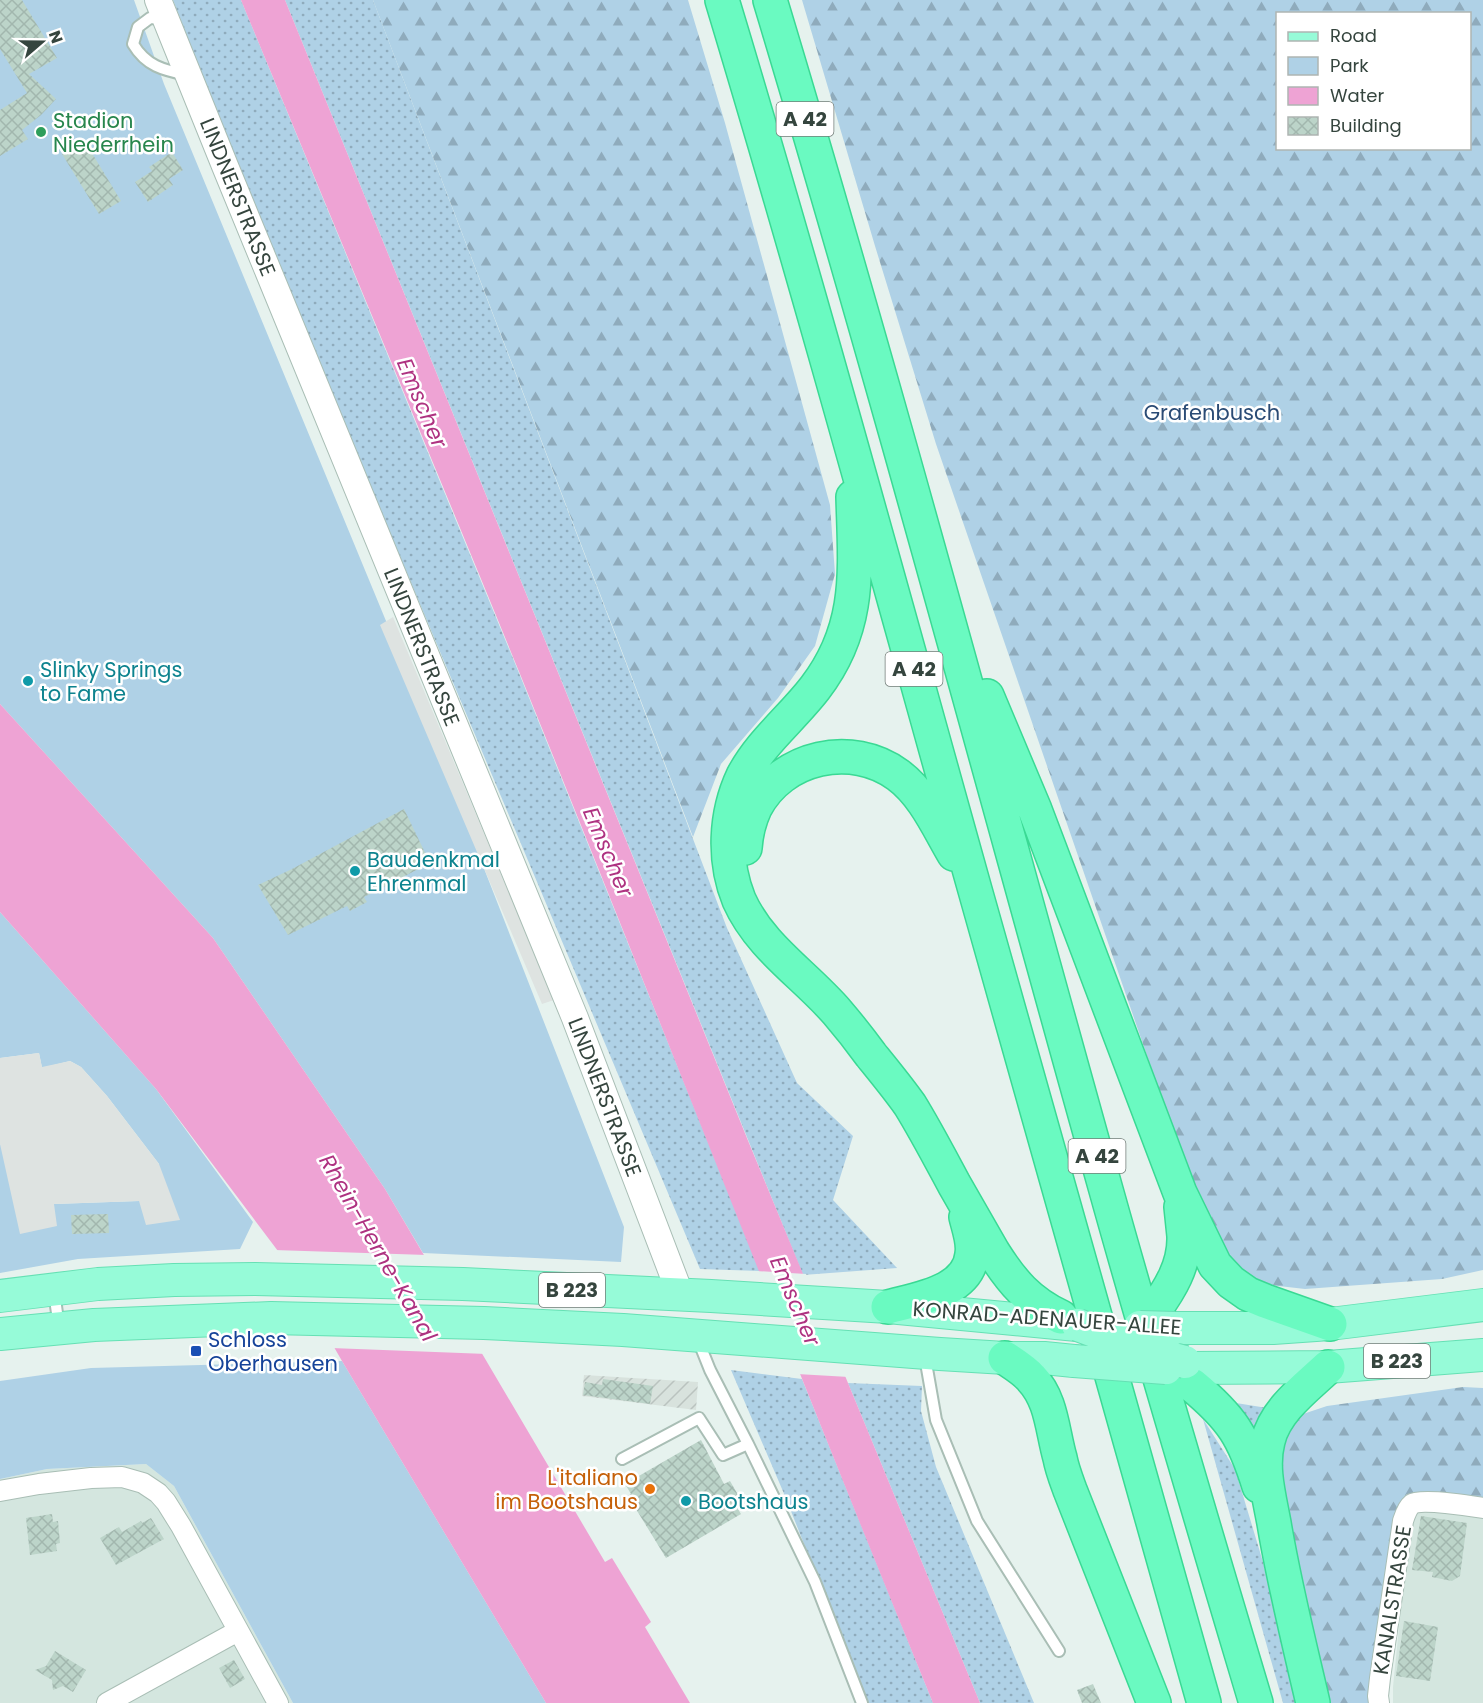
<svg xmlns="http://www.w3.org/2000/svg" width="1483" height="1703" font-family="Poppins,sans-serif">
<style>
.residential{fill:#d4e6df}
.industrial{fill:url(#industrial-furrows)}
.grass{fill:url(#grass-dots)}
.forest{fill:url(#forest-firs);fill-rule:evenodd}
.park{fill:#afd1e6}
.parking{fill:#dee3e1}
.water{fill:#eea3d4}
.pier{fill:#e6f2ee}
.building{fill:url(#building-cross-hatch)}
.lines{fill:none;stroke-linecap:round;stroke-linejoin:round}
.service-casing{stroke:#a9beb5;stroke-width:14}
.minor-casing{stroke:#a9beb5;stroke-width:22}
.tertiary-casing{stroke:#a9beb5;stroke-width:28}
.primary-casing{stroke:#66e0b4;stroke-width:34}
.motorway-casing{stroke:#3ad994;stroke-width:36}
.service{stroke:#fff;stroke-width:10}
.minor{stroke:#fff;stroke-width:20}
.tertiary{stroke:#fff;stroke-width:26}
.primary{stroke:#96fbd8;stroke-width:32}
.motorway{stroke:#6afac1;stroke-width:33}
.primary-bridge-casing{stroke:#66e0b4;stroke-width:34;stroke-linecap:butt}
.primary-bridge{stroke:#96fbd8;stroke-width:32}
.leisure-dot{fill:#2e9e5b;stroke:#fff;stroke-width:2}
.culture-dot{fill:#0f9aa8;stroke:#fff;stroke-width:2}
.transit-dot{fill:#1a4fb4;stroke:#fff;stroke-width:2}
.food-dot{fill:#e8710a;stroke:#fff;stroke-width:2}
.labels{text-anchor:middle;dominant-baseline:central;stroke-width:5;stroke-linejoin:round;paint-order:stroke}
.shield{fill:#fff;stroke:#727d78;stroke-width:1.5}
.shield-label{font-size:20px;font-weight:bold;fill:#35453e}
.leisure-label{font-size:21px;fill:#27864d;stroke:#fff;text-anchor:start}
.street-label{font-size:21px;fill:#35453e;stroke:#fff}
.park-label{font-size:21px;fill:#2a4b75;stroke:#fff}
.culture-label{font-size:21px;fill:#0d838f;stroke:#fff;text-anchor:start}
.transit-label{font-size:21px;fill:#164399;stroke:#fff;text-anchor:start}
.food-label{font-size:21px;fill:#c56008;stroke:#fff;text-anchor:end}
.water-label{font-size:22px;font-style:italic;fill:#ae3281;stroke:#fff}
</style>
<defs>
<pattern id="industrial-furrows" width="10" height="10" patternUnits="userSpaceOnUse" patternTransform="scale(1.5)"><rect width="10" height="10" fill="#d8e2dd"/><path d="M-1 1l2-2M0 10L10 0M9 11l2-2" fill="none" stroke="#bac3bf"/></pattern>
<pattern id="grass-dots" width="8" height="8" patternUnits="userSpaceOnUse" patternTransform="scale(1.5)"><rect width="8" height="8" fill="#afd1e6"/><path d="M2 2h.1M6 6h.1" fill="none" stroke="#8fabbc" stroke-width="1.8" stroke-linecap="round"/></pattern>
<pattern id="forest-firs" width="22" height="20" patternUnits="userSpaceOnUse" patternTransform="scale(1.5)"><rect width="22" height="20" fill="#afd1e6"/><path d="M5 1l3.5 6h-7zM16 11l3.5 6h-7z" fill="#8fabbc"/></pattern>
<pattern id="building-cross-hatch" width="8" height="8" patternUnits="userSpaceOnUse" patternTransform="scale(1.5)"><rect width="8" height="8" fill="#bcd4c9"/><path d="M0 0l8 8M0 8l8-8" fill="none" stroke="#a2b7ae"/></pattern>
</defs>
<rect width="100%" height="100%" fill="#e6f2ee"/>
<path class="residential" d="M146,1464l28,22 119,217h-293v-224l47,-10z
M1420,1510l63,7v186h-90v-16l17,-170z"/>
<path class="industrial" d="M584,1375l114,7 -2,28 -114,-14z"/>
<path class="grass" d="M173,0h68l278,673 241,598 -60,-2 -454,-1078z
M285,0h88l354,928 70,155 56,53 -20,64 64,68 -94,7z
M731,1370l71,9 131,324h-66l-82,-207z
M848,1383l74,3 -1,25 15,56 98,236h-54z
M1236,1403l37,6 -14,41z
M1203,1419l32,50 28,93 34,141h-14z"/>
<path class="forest" d="M373,0h315l37,123 105,382 5,69 -20,72 -37,52 -57,66 -28,73z
M802,0h681v1270l-41,9 -137,10 -61,-7 -40,-61 -268,-777 -61,-198zM1278,14h192v134h-192z
M1463,1387l20,1v113l-58,-8 -18,1 -12,21 -21,188h-45l-49,-214 3,-44 9,-23 11,-8 24,-8z"/>
<path class="park" d="M0,0h134l30,84 246,595 214,548 -3,35 -198,-9 -38,-64 -172,-251 -213,-234z
M0,912l156,177 97,133 -13,27 -162,10 -78,14v-129l54,60 85,-3 20,-37 -52,-68 -26,-29 -11,-6 -28,7 -3,-15 -39,5z
M342,1361l204,342h-253l-119,-217 -28,-22 -99,5 -47,10v-98l91,-13z"/>
<path class="parking" d="M393,617l161,383 -12,4 -162,-379z
M39,1053l3,14 28,-6 11,6 26,29 52,68 21,56 -34,5 -7,-24 -85,3 3,22 -37,8 -20,-90v-86z"/>
<path class="water" d="M241,0h44l464,1143 231,560h-47c-140,-342 -274,-686 -413,-1029 -92,-225 -186,-449 -279,-674z
M0,704l213,234 172,251 220,373 7,-4 39,64 -6,5 45,76h-144l-204,-342 -61,-106 -125,-166 -156,-177z"/>
<path class="pier" d="M274,1250l153,5 60,99 -156,-6z
M756,1271l50,3 43,103 -52,-3z"/>
<path class="building" d="M0,0h22l35,58 -28,16 27,25 -15,16 -19,15 6,9 -28,17v-46l27,-17 -27,-44z
M84,140l37,61 -22,13 -37,-60z
M172,152l11,18 -14,9 4,6 -25,17 -13,-20 17,-11 -3,-4z
M404,809l26,54 -66,34 3,5 -17,9 -3,-5 -59,29 -30,-50 34,-16z
M108,1214l1,19 -37,1 -1,-19z
M603,1379l50,7 -3,18 -67,-9 2,-13 17,3z
M701,1440l23,44 6,-3 14,24 -6,4 3,5 -75,44 -38,-62 3,-2 -6,-10z
M52,1514l1,8 5,-1 2,22 -4,1 1,7 -27,4 -4,-37z
M1421,1516l46,7 -7,53 -8,5 -20,-4 1,-5 -21,-2z
M151,1518l13,21 -48,26 -16,-27 19,-11 3,5 19,-11 1,2z
M1404,1621l34,6 -8,54 -34,-5z
M55,1651l31,19 -13,22 -10,-6 -10,4 -1,-10 -17,-10 11,-4z
M234,1660l11,19 -15,9 -11,-20z
M1093,1684l8,19h-19l-5,-13z"/>
<g class="lines">
<g class="service-casing">
<path id="service" d="M166,19l-16,-1 -12,9 -5,17c13,22 30,26 54,31
M54,1292l5,35
M698,1340l12,30 38,74 67,138 47,121
M925,1357l11,63 41,101 82,130
M622,1459l77,-41 24,37 25,-11"/>
</g>
<g class="minor-casing">
<path id="minor" d="M0,1491l39,-7 52,-6 31,-1 21,6 15,10 8,9 15,24 97,177
M107,1703l131,-72
M1379,1703l-1,-7 2,-18 23,-157c2,-6 4,-13 9,-17 8,-6 59,2 71,4"/>
</g>
<g class="tertiary-casing">
<path id="tertiary" d="M158,0l67,166 350,852 106,278"/>
</g>
<g class="primary-casing">
<path id="primary" d="M0,1296l98,-12 76,-4 81,-1 208,5 248,12 177,11 189,18
M1175,1328h98l57,-4 153,-19
M0,1334l94,-9 177,-7 213,5 139,7 317,24 65,4h39l30,3
M1187,1368l141,-1 155,-12"/>
</g>
<g class="motorway-casing">
<path id="motorway" d="M722,0c89,295 170,593 253,890 75,271 151,542 229,813
M770,0c119,395 225,793 336,1190 48,172 99,342 150,513
M853,497c2,72 9,130 -38,191 -23,30 -54,54 -72,88 -18,38 -20,85 -4,124 21,47 65,74 98,112 12,14 23,28 34,43 13,16 27,33 39,50 16,26 30,53 44,79 13,23 26,45 39,68 19,30 36,50 68,65
M987,696l48,114 145,383 35,72 16,17 17,12 17,7 65,23
M745,848c1,-14 4,-27 10,-40 27,-52 97,-67 143,-33 26,19 40,52 56,79
M888,1307c29,-8 81,-15 84,-53 2,-12 -3,-25 -6,-37
M1154,1311c16,-22 31,-46 30,-75 -1,-10 -2,-20 -3,-29
M1005,1358c9,6 19,12 26,20 21,22 21,52 29,80 2,11 6,21 10,32l84,213
M1192,1385c40,33 52,52 67,101
M1313,1703c-14,-60 -29,-120 -39,-180 -5,-27 -13,-56 -6,-82 7,-31 39,-54 60,-74"/>
</g>
<use href="#service" class="service"/>
<use href="#minor" class="minor"/>
<use href="#tertiary" class="tertiary"/>
<use href="#primary" class="primary"/>
<use href="#motorway" class="motorway"/>
<g class="primary-bridge-casing">
<path id="primary-bridge" d="M1078,1325l80,30 27,7
M1140,1327l35,1
M1074,1361l92,7"/>
</g>
<use href="#primary-bridge" class="primary-bridge"/>
</g>
<circle class="leisure-dot" cx="41" cy="132" r="6"/>
<g class="culture-dot">
<circle cx="28" cy="681" r="6"/>
<circle cx="355" cy="871" r="6"/>
<circle cx="686" cy="1501" r="6"/>
</g>
<rect class="transit-dot" x="190" y="1345" width="12" height="12" rx="3"/>
<circle class="food-dot" cx="650" cy="1489" r="6"/>
<g class="labels">
<g class="shield">
<rect x="776.5" y="102" width="57" height="34" rx="4.5"/>
<rect x="885.5" y="652" width="57" height="34" rx="4.5"/>
<rect x="1068.5" y="1139" width="57" height="34" rx="4.5"/>
<rect x="539" y="1273" width="66" height="34" rx="4.5"/>
<rect x="1364" y="1344" width="66" height="34" rx="4.5"/>
</g>
<g class="shield-label">
<text x="805" y="119">A 42</text>
<text x="914" y="669">A 42</text>
<text x="1097" y="1156">A 42</text>
<text x="572" y="1290">B 223</text>
<text x="1397" y="1361">B 223</text>
</g>
<g class="leisure-label">
<text x="53" y="120">Stadion<tspan x="53" dy="24">Niederrhein</tspan></text>
</g>
<g class="street-label">
<text transform="translate(238 197) rotate(68)">LINDNERSTRASSE</text>
<text transform="translate(422 647) rotate(68)">LINDNERSTRASSE</text>
<text transform="translate(605 1097) rotate(69)">LINDNERSTRASSE</text>
<text transform="translate(1047 1318) rotate(4)">KONRAD-ADENAUER-ALLEE</text>
<text transform="translate(1392 1600) rotate(-81)">KANALSTRASSE</text>
</g>
<g class="park-label">
<text x="1212" y="412">Grafenbusch</text>
</g>
<g class="culture-label">
<text x="40" y="669">Slinky Springs<tspan x="40" dy="24">to Fame</tspan></text>
<text x="367" y="859">Baudenkmal<tspan x="367" dy="24">Ehrenmal</tspan></text>
<text x="698" y="1501">Bootshaus</text>
</g>
<g class="transit-label">
<text x="208" y="1339">Schloss<tspan x="208" dy="24">Oberhausen</tspan></text>
</g>
<g class="food-label">
<text x="638" y="1477">L'italiano<tspan x="638" dy="24">im Bootshaus</tspan></text>
</g>
<g class="water-label">
<text transform="translate(422 403) rotate(67)">Emscher</text>
<text transform="translate(608 852) rotate(67)">Emscher</text>
<text transform="translate(378 1248) rotate(60)">Rhein-Herne-Kanal</text>
<text transform="translate(795 1301) rotate(67)">Emscher</text>
</g>
</g>
<rect x="1276" y="12" width="195" height="138" fill="#ffffff" stroke="#aeb5b2" stroke-width="1.5"/>
<rect x="1288" y="32" width="30" height="9" fill="#96fbd8" stroke="#aeb5b2" stroke-width="1.5"/>
<text x="1330" y="42" font-size="18" fill="#35453e">Road</text>
<rect x="1288" y="57" width="30" height="18" fill="#afd1e6" stroke="#aeb5b2" stroke-width="1.5"/>
<text x="1330" y="72" font-size="18" fill="#35453e">Park</text>
<rect x="1288" y="87" width="30" height="18" fill="#eea3d4" stroke="#aeb5b2" stroke-width="1.5"/>
<text x="1330" y="102" font-size="18" fill="#35453e">Water</text>
<rect x="1288" y="117" width="30" height="18" fill="url(#building-cross-hatch)" stroke="#aeb5b2" stroke-width="1.5"/>
<text x="1330" y="132" font-size="18" fill="#35453e">Building</text>
<g transform="translate(42 42) rotate(70)" stroke="#ffffff" stroke-width="4.5" paint-order="stroke">
<path d="M0-4.5L10 22L0 15L-10 22Z" fill="#35453e"/>
<text y="-9" font-size="16" font-weight="bold" text-anchor="middle" fill="#35453e">N</text>
</g>
</svg>
